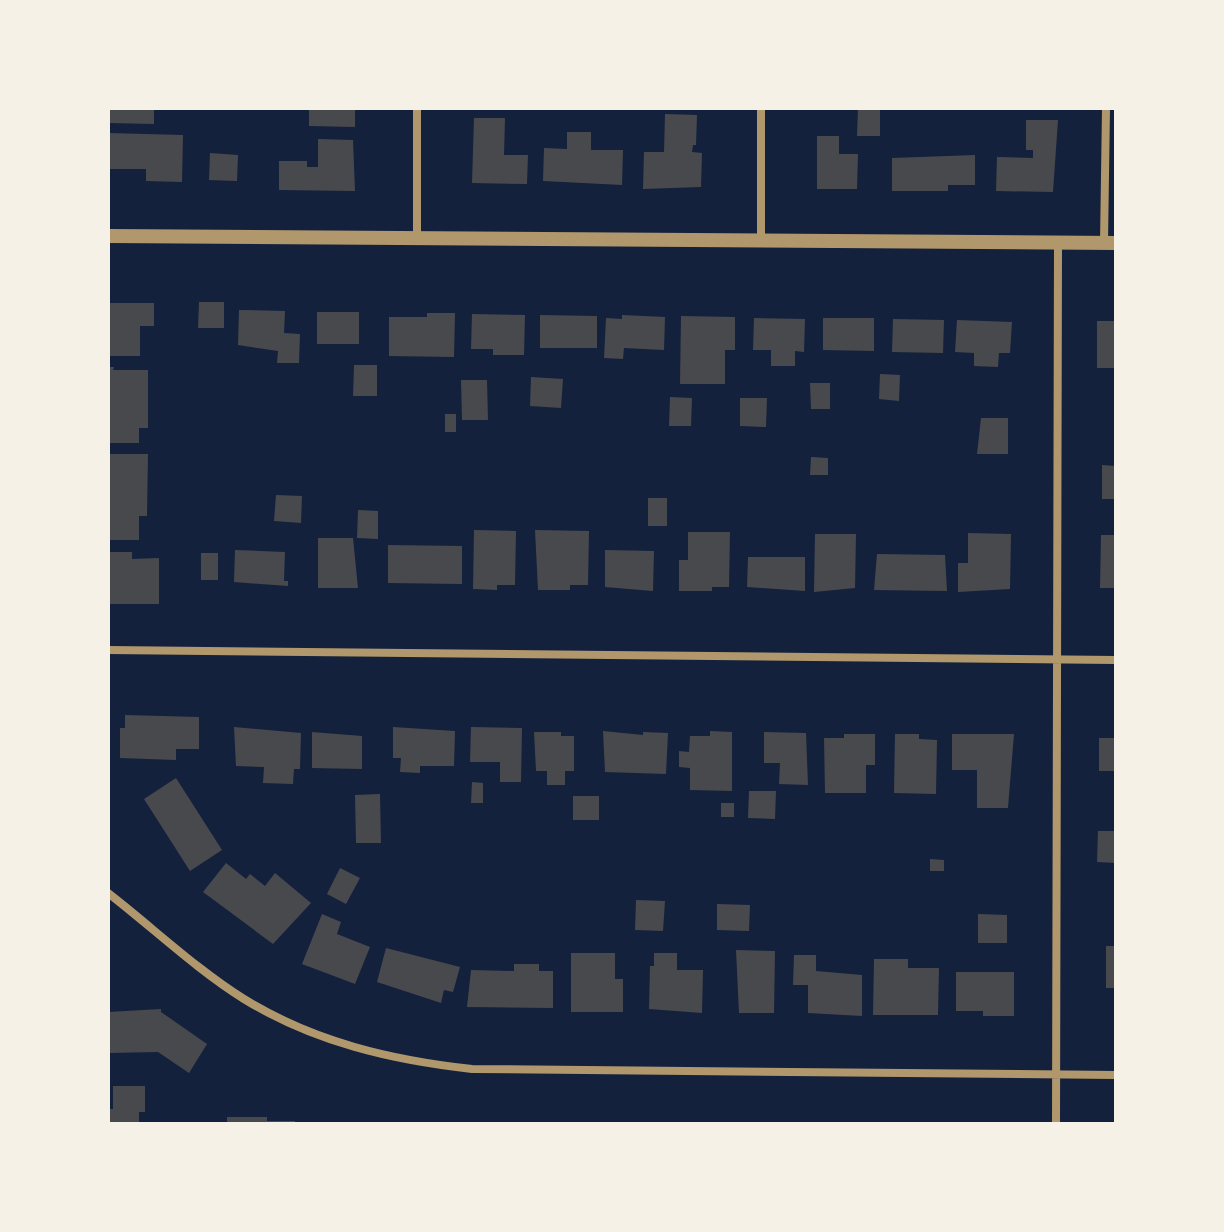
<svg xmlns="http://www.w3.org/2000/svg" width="1224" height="1232" font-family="Spectral,serif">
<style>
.building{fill:#48494c}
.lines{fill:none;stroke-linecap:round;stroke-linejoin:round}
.minor{stroke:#b1986c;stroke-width:8}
.tertiary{stroke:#b1986c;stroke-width:14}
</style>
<rect width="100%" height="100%" fill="#14213d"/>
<path class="building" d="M108,108h46v16l-46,-1z
M309,108h46v19l-46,-1z
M858,108h22v28h-23z
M665,114l32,1 -1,30h-3l-1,7 10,1 -1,34 -58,2 1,-37h20z
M474,118h31l-1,37h24l-1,29 -55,-1z
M1026,120h32l-5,72 -57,-1 1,-34 36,1v-8h-7z
M567,132h24v18h32l-1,35 -79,-4 1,-33 23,1z
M108,133l75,2 -1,47 -36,-1v-12h-38z
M817,136h22v18h19l-1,35h-40z
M318,139l35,1 2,51 -76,-1v-29h28v6h11z
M210,153l28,2 -1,26 -28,-1z
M975,155v30h-27v6h-56v-33z
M199,302h25v26h-26z
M108,303h46v23h-14v30h-32z
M239,310l46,1 -1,22 16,1 -1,29h-22l1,-12 -40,-6z
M317,312h42v32h-42z
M427,313h28l-1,44 -65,-1v-39h38z
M472,314l53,1 -1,40h-31v-6h-22z
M540,315l57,1v32h-57z
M622,315l43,2 -1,33 -40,-2 -1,11 -19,-1 2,-40 16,1z
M681,316l54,1v33h-10v34h-45z
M754,318l51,1 -1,33 -9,-1v15h-24v-16h-18z
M823,318h51v33l-51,-1z
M893,319l51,1 -1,33 -51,-1z
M957,320l55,2 -2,31h-11l-1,14 -24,-1v-13l-19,-1z
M1097,321h19l-1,47h-18z
M354,365h23v31h-24z
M108,367h6l-1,3h35v58h-9v15h-31z
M880,374l20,1 -1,26 -20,-2z
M531,377l32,2 -2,29 -31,-2z
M461,380h26l1,40h-26z
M810,383h20v26h-19z
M670,397l22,1 -1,28h-22z
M740,398h27l-1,29 -26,-1z
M445,414h11v18h-11z
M981,418h27v36h-31z
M108,454h40l-1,62h-8v24h-31z
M811,457l17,1v17h-18z
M1102,465l14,1v33h-14z
M276,495l26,1 -1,27 -27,-2z
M648,498h19v28h-19z
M358,510l20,1v28l-21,-1z
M474,530l42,1 -1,54h-18v5l-24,-1z
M535,530l54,1 -1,54h-18v5h-32z
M688,532h42l-1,55h-17v4h-33v-31h9z
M968,533l43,1 -1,55 -52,3v-29h10z
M815,534h41l-1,54 -41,4z
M1101,535h15v53h-16z
M318,538h35l5,50h-40z
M388,545l74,1v38l-74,-1z
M235,550l50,2 -1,29h4v5l-54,-4z
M605,550l49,1 -1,40 -48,-4z
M108,552h24v7l27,-1v46h-49z
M201,553h17v27h-17z
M877,554l68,1 2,36 -73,-1z
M748,557h57v34l-58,-4z
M125,715l74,2v32h-23v11l-56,-2v-30h5z
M234,727l67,6 -1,36h-6l-1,15 -30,-1 1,-16 -28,-1z
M393,727l62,4 -1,35h-34v7l-20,-1 1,-14h-8z
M471,727l51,1 -1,54h-21v-20h-30z
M603,731l40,4v-3l25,1 -2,41 -61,-2z
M710,731l22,1v59l-42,-1v-22l-11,-1v-16l10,1 1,-16h20z
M312,732l50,4v33l-50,-1z
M534,732h27v4h13v35h-9v14h-18v-14h-11z
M764,732l42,1 2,52 -29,-1 1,-21h-16z
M844,734h31v31h-9v28h-41l-1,-55h20z
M895,734h24v5l18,1 -1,54 -42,-1z
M952,734h62l-6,74h-31v-38h-25z
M1099,738h17v33h-17z
M176,778l46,72 -32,21 -46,-72z
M472,782l11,1v20h-12z
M749,791h27l-1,28 -27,-1z
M380,794l1,49h-25l-1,-48z
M573,796h26v24h-26z
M721,803h13v14h-13z
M1098,831h18v32l-19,-1z
M930,859l14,1v11h-14z
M226,863l20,16 4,-5 15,12 10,-13 36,30 -38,41 -70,-52z
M340,868l20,10 -14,26 -19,-10z
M636,900l29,1 -2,30 -28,-1z
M717,904l33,1 -1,26 -32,-1z
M322,914l19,8 -4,12 33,13 -15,37 -53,-20z
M978,914l29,1v28h-29z
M1106,946h10v42h-10z
M386,948l74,19 -7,25 -9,-2 -3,13 -64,-21z
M736,950l39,1 -1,62h-35z
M571,953h44v26h8v33h-52z
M654,953h23v17h26l-1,43 -53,-4 1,-43h4z
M794,955h22v16l46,4v41l-54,-3v-28h-15z
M874,959h34v9h31l-1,47h-65z
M514,964h25v7h14v37l-86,-1 4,-37 43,1z
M956,972h58v44h-31v-5h-27z
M161,1009v3l46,32 -18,29 -31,-21 -50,1v-41z
M113,1086h32v26h-6v12h-31v-15h5z
M227,1117h40v4h28v3h-68z"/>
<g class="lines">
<path class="minor" d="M761,108v134
M417,239v-131
M1104,243l2,-135
M108,650l1008,10
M108,893c44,34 88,76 136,106 70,43 147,61 228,70l644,6
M1056,1124l2,-879"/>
<path class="tertiary" d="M108,236l1008,7"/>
</g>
<rect width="1224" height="1232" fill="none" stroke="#f6f1e7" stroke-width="220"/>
</svg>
